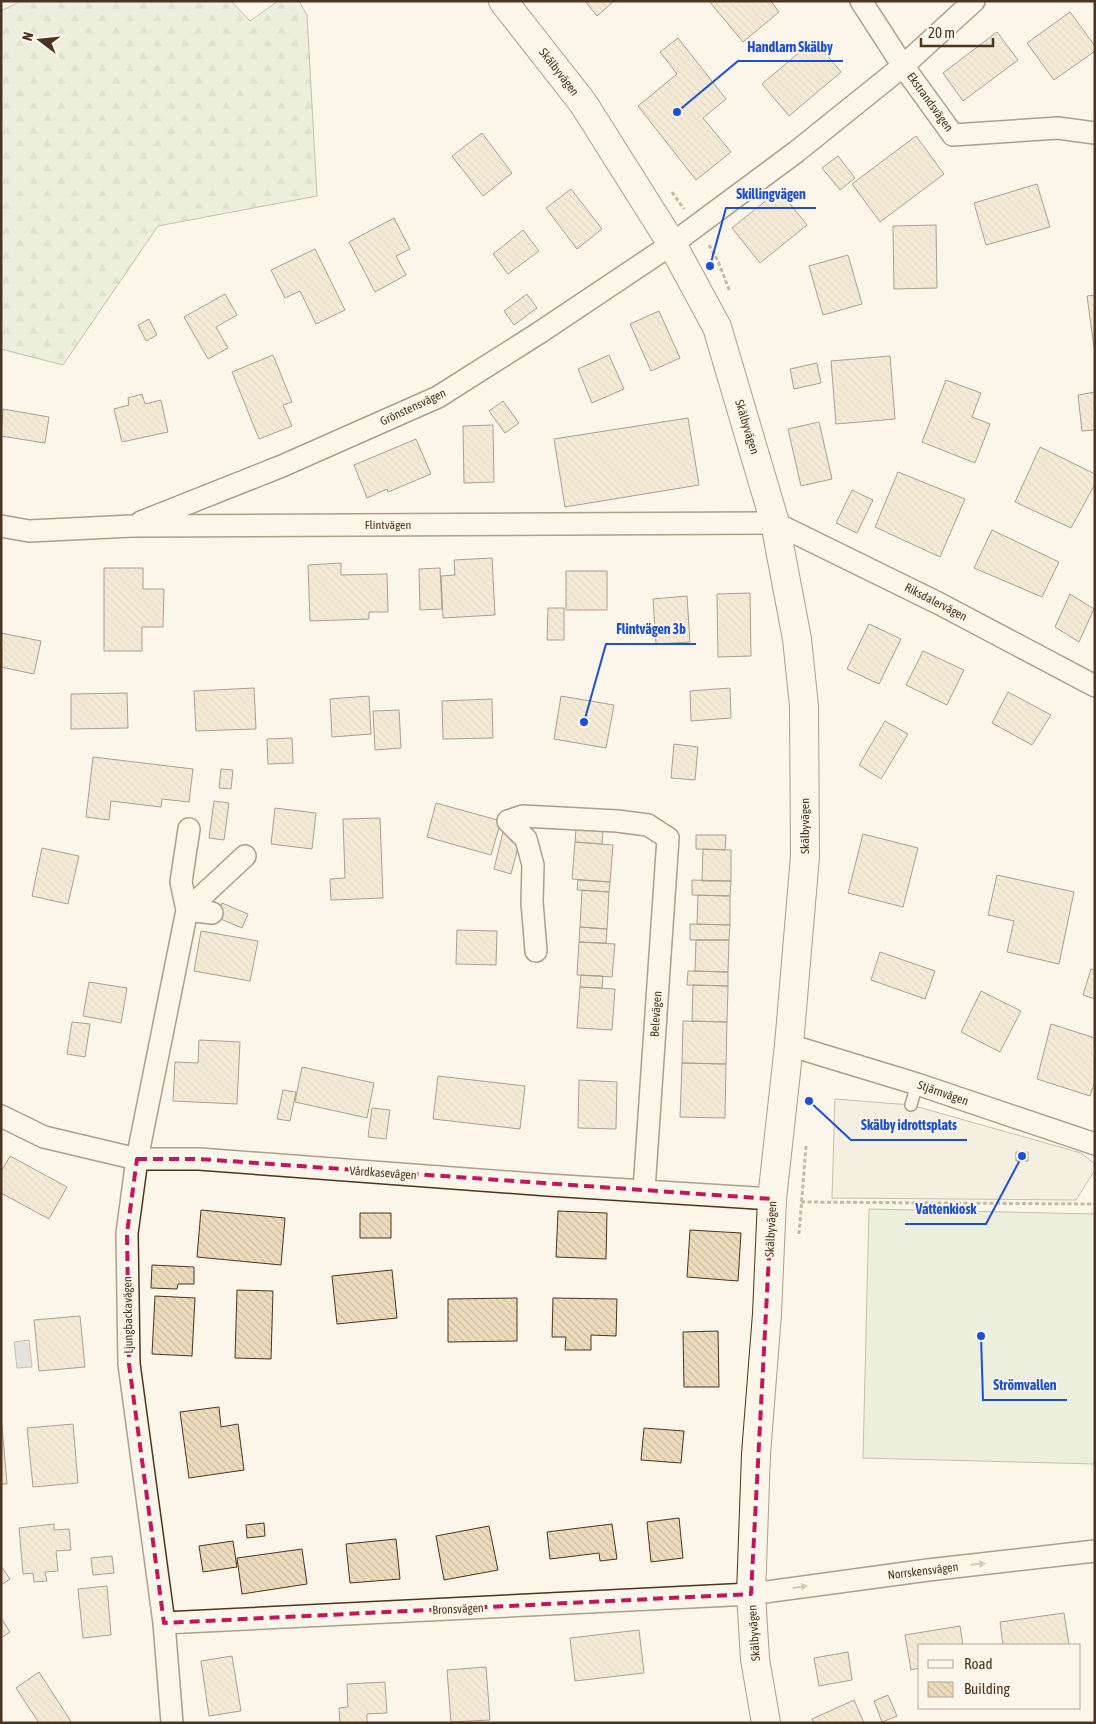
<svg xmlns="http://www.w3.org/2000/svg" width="1096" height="1724" font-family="'Asap Condensed',sans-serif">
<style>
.forest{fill:url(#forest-firs);stroke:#887966}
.garden{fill:#dce7d0;stroke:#887966}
.parking{fill:#ede7d9;stroke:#887966}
.water{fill:#c9cecd;stroke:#887966}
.building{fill:url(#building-back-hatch);stroke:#4a3520}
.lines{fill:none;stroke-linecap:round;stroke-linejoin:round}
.lane-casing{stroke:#4a3520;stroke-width:14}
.street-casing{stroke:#4a3520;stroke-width:24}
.secondary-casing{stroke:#4a3520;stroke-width:30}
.path{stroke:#7f6f5c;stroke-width:3;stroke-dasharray:4 2.5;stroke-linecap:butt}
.lane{stroke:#fbf6e9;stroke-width:11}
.street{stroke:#fbf6e9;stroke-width:21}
.secondary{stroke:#fbf6e9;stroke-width:28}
.oneway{fill:#a29684}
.marked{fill:none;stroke:#c2185b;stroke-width:4;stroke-dasharray:10 6;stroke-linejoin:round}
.labels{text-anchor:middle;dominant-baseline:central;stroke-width:4;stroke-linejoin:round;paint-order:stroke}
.street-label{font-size:12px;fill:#4a3520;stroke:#fbf6e9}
.leader{fill:none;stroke:#1d4ed8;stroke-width:2}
.callout-dot{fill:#1d4ed8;stroke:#fbf6e9;stroke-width:2}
.callout-label{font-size:14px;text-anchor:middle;font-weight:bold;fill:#1d4ed8;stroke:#fbf6e9;stroke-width:4;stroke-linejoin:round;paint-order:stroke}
</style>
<defs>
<pattern id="forest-firs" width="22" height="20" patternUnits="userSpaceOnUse" patternTransform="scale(1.25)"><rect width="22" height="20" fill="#dce7d0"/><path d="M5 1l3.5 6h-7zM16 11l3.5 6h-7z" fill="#bec7b2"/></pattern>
<pattern id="building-back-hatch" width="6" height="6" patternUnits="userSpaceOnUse" patternTransform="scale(1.25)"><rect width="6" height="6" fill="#ecdcbc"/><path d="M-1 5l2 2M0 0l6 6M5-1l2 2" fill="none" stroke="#ccbda1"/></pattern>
</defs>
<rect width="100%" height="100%" fill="#fbf6e9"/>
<path class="forest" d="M21,1h210l19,20 28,-20h21l8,14 10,181 -159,30 -95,139 -62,-16v-338z"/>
<path class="garden" d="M869,1209l226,5v250l-232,-6z"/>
<path class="parking" d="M835,1099l76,6 170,48 14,11v6l-19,30 -244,-2z"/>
<path class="water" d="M29,1340l3,27 -15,1 -3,-26z"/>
<path class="building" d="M585,1h29l-17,15z
M709,1h62l8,11 -36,30z
M1070,12l25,34v5l-41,29 -27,-37z
M997,32l21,28 -55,41 -20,-28z
M678,38l48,61 -23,19 28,34 -35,28 -58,-74 39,-32 -17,-22z
M814,40l27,32 -52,44 -27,-32z
M482,133l30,40 -29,23 -31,-40z
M916,136l28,38 -64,48 -28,-38z
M838,156l17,22 -15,12 -18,-22z
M1037,184l13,43 -64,18 -12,-42z
M571,189l31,40 -25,20 -31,-41z
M779,190l28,35 -47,38 -28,-35z
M394,218l16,31 -14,7 10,19 -31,17 -26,-50z
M936,225l1,63 -43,1 -1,-63z
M523,230l16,21 -31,23 -15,-20z
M315,249l30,61 -29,14 -16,-33 -15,7 -14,-28z
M848,255l14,49 -39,11 -14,-49z
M225,294l12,21 -21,12 12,21 -20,11 -24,-42z
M527,294l10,14 -23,17 -10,-14z
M1095,295v52h-1l-7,-51z
M659,311l21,47 -29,13 -21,-47z
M149,319l8,16 -11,6 -8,-16z
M273,355l19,47 -9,3 9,21 -33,13 -27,-67z
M609,355l15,34 -32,14 -14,-34z
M890,356l5,63 -59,5 -5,-63z
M817,363l4,20 -27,6 -4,-20z
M946,380l35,13 -9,24 18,7 -15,39 -53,-21z
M1095,392v38l-13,1 -4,-36z
M142,394l3,10 16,-4 7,32 -46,10 -8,-33 15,-4 -1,-7z
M503,401l16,22 -14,10 -16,-22z
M3,409l46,8 -4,26 -44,-7z
M688,418l11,67 -134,22 -11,-68z
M819,422l13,57 -31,7 -13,-57z
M493,425l1,57 -30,1 -1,-57z
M416,439l15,35 -43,18 -1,-3 -20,9 -13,-33z
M1040,447l55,27v10l-24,44 -56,-26z
M898,472l67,27 -25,58 -65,-30z
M852,490l21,10 -16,33 -21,-10z
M992,530l67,32 -17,35 -68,-29z
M492,558l3,57 -52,3 -2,-42 14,-1 -1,-15z
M341,563v12l46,-1 1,38h-19v7l-59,2 -2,-56z
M104,568h39v21h21l-1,38h-21v24h-38z
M440,568l2,41 -22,1 -1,-41z
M566,571h41v39h-41z
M750,593l1,63 -33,1 -1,-63z
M1070,594l24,15 -15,33 -24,-15z
M687,596l3,46 -34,2 -3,-45z
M548,608h16v32h-17z
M869,624l32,15 -22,45 -32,-15z
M1,633l40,8 -7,33 -33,-7z
M923,651l41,19 -17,35 -41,-20z
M254,688l2,41 -60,2 -2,-40z
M730,688l1,30 -40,3 -1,-30z
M1008,692l43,23 -19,30 -40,-22z
M127,693l1,35 -57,1v-35z
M369,696l2,38 -39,3 -2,-38z
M561,696l53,9 -8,43 -52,-9z
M492,699l1,39 -50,1 -1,-38z
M399,710l2,38 -26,2 -2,-39z
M885,721l23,13 -27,45 -22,-14z
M292,738l1,25 -25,1 -1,-25z
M674,744l24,3 -3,33 -24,-2z
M93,757l100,12 -4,33 -27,-3 -1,8 -50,-6 -2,19 -23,-3z
M221,769l12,1 -2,19 -12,-1z
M214,801l15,2 -5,37 -15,-2z
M436,803l65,18 -10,34 -64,-18z
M275,808l41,5 -4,36 -41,-5z
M380,818l3,80 -52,2 -1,-21 15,-1 -2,-59z
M576,829l27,2 -1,13 -27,-2z
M503,832l18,4 -10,38 -17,-5z
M863,834l55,14 -15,59 -55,-14z
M696,835h30l-1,15 -29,-1z
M575,842l38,3 -3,37 -38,-3z
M42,848l37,8 -11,48 -36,-8z
M703,849l28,1v31h-29z
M997,875l77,17 -15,72 -52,-12 7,-31 -26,-6z
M578,880l32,2 -1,10 -32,-2z
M692,880l39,1 -1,15 -38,-1z
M582,890l27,2 -2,37 -27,-2z
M698,895l32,1v29l-33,-1z
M222,903l26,11 -6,14 -26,-11z
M690,924l40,1 -1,15h-39z
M580,927l27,2 -1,14 -27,-1z
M457,930l40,1 -1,34 -40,-1z
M201,931l57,10 -8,40 -56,-10z
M696,940h33l-1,32 -33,-1z
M579,942l36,2 -3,33 -35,-2z
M880,952l55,19 -10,28 -54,-19z
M1091,969l4,1v29l-12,-4z
M688,971l40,1v14l-41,-1z
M581,975l22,1 -1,12 -22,-1z
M89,982l38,6 -6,35 -38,-7z
M693,985l35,1 -1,36 -35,-1z
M580,987l35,2 -3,41 -35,-2z
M981,991l40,20 -21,41 -39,-20z
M683,1021l44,1 -1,42 -44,-1z
M72,1022l18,2 -5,33 -18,-3z
M1051,1024l44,14v43l-5,15 -53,-17z
M199,1040l41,2 -3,62 -64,-3 2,-39 23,1z
M682,1063l44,1 -1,54 -45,-1z
M302,1067l72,16 -7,35 -72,-16z
M438,1076l87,10 -5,43 -87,-10z
M579,1080l38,2 -1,47 -38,-1z
M283,1090l13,2 -6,29 -13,-2z
M372,1108l18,2 -4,29 -18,-2z
M1016,1152h12v9h-12z
M10,1156l57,31 -18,32 -48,-26v-21z
M201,1210l84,8 -4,47 -84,-8z
M558,1211l49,2 -1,46 -50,-2z
M360,1213h31v25h-31z
M690,1230l51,3 -3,48 -51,-4z
M152,1265l42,2v17h-16l-1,5 -26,-1z
M392,1270l5,48 -60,6 -5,-48z
M237,1290l36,1 -2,68 -36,-1z
M155,1296l40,2 -3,58 -40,-2z
M517,1298v43l-69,1v-43z
M553,1298l64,1 -1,37 -25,-1v15h-26l1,-13h-14z
M80,1316l5,51 -46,4 -5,-51z
M718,1331l1,56h-35l-1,-55z
M219,1407l2,20 17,-3 6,46 -55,8 -9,-66z
M73,1424l5,59 -45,4 -6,-59z
M2,1426l5,58h-6v-57z
M644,1428l40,3 -3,32 -40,-3z
M679,1518l4,40 -32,4 -4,-40z
M264,1523l1,13 -18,2 -1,-13z
M54,1524v6l15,-1 2,21 -15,1 2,20 -13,1 2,9 -13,1 -1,-9 -10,1 -4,-46z
M612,1524l5,35 -17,2 -1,-8 -49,6 -3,-27z
M489,1526l9,44 -54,10 -8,-44z
M396,1539l4,40 -50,4 -4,-39z
M233,1541l4,26 -34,5 -4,-26z
M302,1549l5,35 -65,10 -5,-36z
M112,1556l2,17 -21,2 -2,-17z
M1,1566l9,13 -9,6z
M107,1586l4,49 -28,3 -5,-49z
M1064,1613l5,32h-66l-3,-23z
M1,1618l9,14 -9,6z
M960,1626l3,19h-43v23l-9,2 -6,-35z
M639,1630l5,43 -69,8 -5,-43z
M848,1652l4,28 -33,6 -5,-28z
M232,1656l9,55 -32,5 -8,-55z
M486,1667l4,53 -39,2 -4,-52z
M39,1672l33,51h-33l-23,-35z
M385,1682l2,31 -20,1v9h-27l-1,-15 9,-1 -1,-23z
M888,1695l9,21 -15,6 -8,-21z
M854,1700l10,23h-50l-2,-4z"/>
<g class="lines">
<g class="lane-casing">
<path id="lane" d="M911,1105l6,-21"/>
</g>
<g class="street-casing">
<path id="street" d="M861,1l42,65 50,69 105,-7 37,5
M141,522l141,-56 156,-69 101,-64 133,-89 124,-92 107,-86 71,-65
M1,526l28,5 103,-5 643,-3 165,81 155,82
M187,910l58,-54
M187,910l25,3
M536,951l-4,-49 1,-37 -7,-26 -18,-18 15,-5 94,5 31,4 20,13 -24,352
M789,1045l128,39 178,60
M1,1116l43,21 93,22h62l349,26 224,14
M164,1623l587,-29 177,-24 167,-19
M172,1723l-8,-100 -35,-259 -2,-131 10,-74 50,-249 -6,-28 8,-53"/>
</g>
<g class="secondary-casing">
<path id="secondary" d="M503,1l80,102 89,141 45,83 58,196 22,116 7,67 1,150 -16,189 -17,154 -5,115 -11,140 -5,140 4,65 11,64"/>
</g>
<path class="path" d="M672,192l12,17
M709,245l9,16 12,31
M801,1202l294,2
M799,1234l7,-88"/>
<use href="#lane" class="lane"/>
<use href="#street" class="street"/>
<use href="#secondary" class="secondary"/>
</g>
<defs><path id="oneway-solid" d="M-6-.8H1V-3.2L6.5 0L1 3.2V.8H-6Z" transform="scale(1.25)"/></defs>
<g class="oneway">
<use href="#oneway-solid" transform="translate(978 1564) rotate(-6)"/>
<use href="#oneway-solid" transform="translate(800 1587) rotate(-8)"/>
</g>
<path d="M0 0H1096V1724H0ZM137,1159h62l573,40 -21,395 -587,29 -35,-259 -2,-131z" fill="#fbf6e9" fill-opacity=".55" fill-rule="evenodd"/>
<path class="marked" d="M137,1159h62l573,40 -21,395 -587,29 -35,-259 -2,-131z"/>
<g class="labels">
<g class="street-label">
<text transform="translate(559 72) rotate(52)">Skälbyvägen</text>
<text transform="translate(930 102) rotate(54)">Ekstrandsvägen</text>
<text transform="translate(413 407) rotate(-25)">Grönstensvägen</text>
<text transform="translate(747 427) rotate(73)">Skälbyvägen</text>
<text x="388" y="525">Flintvägen</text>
<text transform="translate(936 602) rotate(27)">Riksdalervägen</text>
<text transform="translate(805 826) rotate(-90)">Skälbyvägen</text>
<text transform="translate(656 1014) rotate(-86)">Belevägen</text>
<text transform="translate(943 1093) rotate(19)">Stjärnvägen</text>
<text transform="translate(383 1173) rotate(4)">Vårdkasevägen</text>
<text transform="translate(771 1229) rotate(-87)">Skälbyvägen</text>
<text transform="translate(128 1315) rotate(-91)">Ljungbackavägen</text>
<text transform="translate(923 1571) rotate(-7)">Norrskensvägen</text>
<text transform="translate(458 1609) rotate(-3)">Bronsvägen</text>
<text transform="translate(754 1633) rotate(-94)">Skälbyvägen</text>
</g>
</g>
<path class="leader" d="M677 112L738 61H843M710 266L726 208H816M584 722L606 644H696M809 1101L851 1140H967M1022 1156L986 1224H905M981 1336L983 1400H1067"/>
<g class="callout-dot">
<circle cx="677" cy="112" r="5"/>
<circle cx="710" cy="266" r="5"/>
<circle cx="584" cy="722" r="5"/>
<circle cx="809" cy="1101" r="5"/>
<circle cx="1022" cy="1156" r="5"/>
<circle cx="981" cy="1336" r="5"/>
</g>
<g class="callout-label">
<text x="790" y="52">Handlarn Skälby</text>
<text x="771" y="199">Skillingvägen</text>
<text x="651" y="634">Flintvägen 3b</text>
<text x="909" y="1130">Skälby idrottsplats</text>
<text x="946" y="1214">Vattenkiosk</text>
<text x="1025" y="1390">Strömvallen</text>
</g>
<rect width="1096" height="1724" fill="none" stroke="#4a3520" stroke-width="5"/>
<rect x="918" y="1644" width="162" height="65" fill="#fbf6e9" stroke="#b4a999"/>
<rect x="928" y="1660" width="25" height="8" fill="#fbf6e9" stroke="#b4a999"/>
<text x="964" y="1669" font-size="15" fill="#4a3520">Road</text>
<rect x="928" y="1682" width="25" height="15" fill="url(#building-back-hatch)" stroke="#b4a999"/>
<text x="964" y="1694" font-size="15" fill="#4a3520">Building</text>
<g transform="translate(40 40) rotate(286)" stroke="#fbf6e9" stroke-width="4" paint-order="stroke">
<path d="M0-4L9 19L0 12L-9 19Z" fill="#4a3520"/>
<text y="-8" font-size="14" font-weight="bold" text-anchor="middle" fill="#4a3520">N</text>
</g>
<path d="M921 38v8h72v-8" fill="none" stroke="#4a3520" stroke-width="2.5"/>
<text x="928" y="38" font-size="15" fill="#4a3520" stroke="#fbf6e9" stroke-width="4" paint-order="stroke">20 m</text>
</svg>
